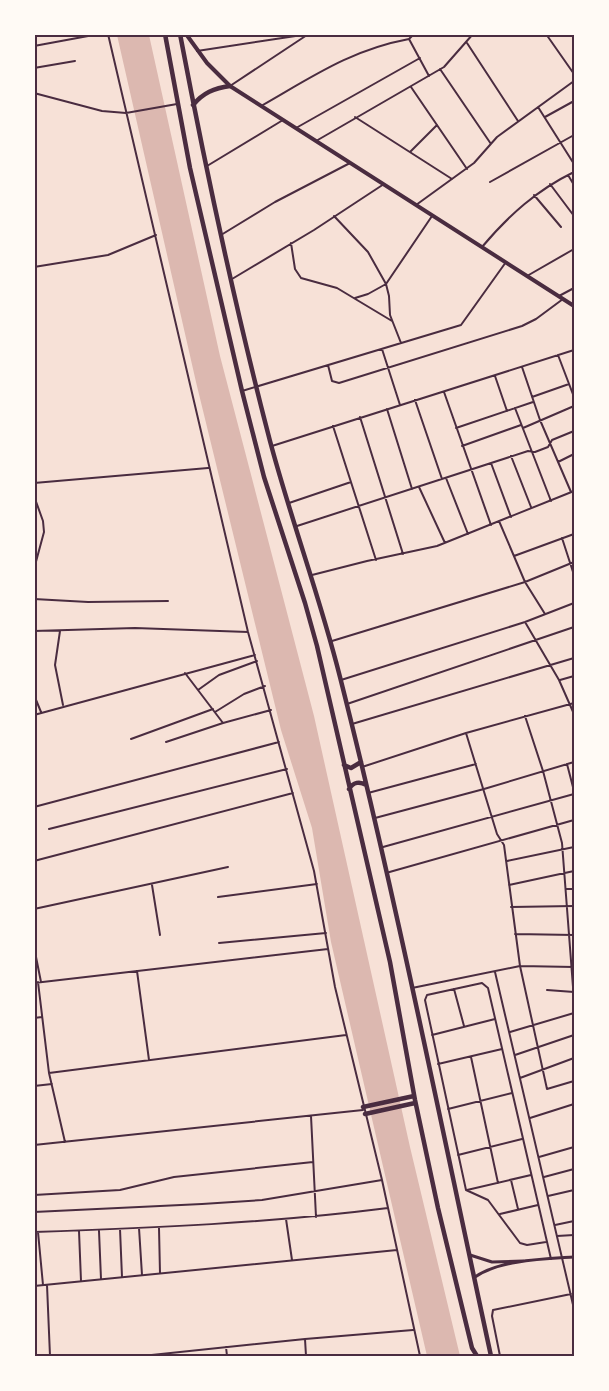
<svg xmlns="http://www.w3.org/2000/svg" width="609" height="1391" font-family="Roboto,sans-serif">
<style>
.water{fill:#dcb8b0}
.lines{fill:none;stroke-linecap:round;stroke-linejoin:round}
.minor{stroke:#4a2c40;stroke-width:2}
.tertiary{stroke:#4a2c40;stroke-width:3}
.secondary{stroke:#4a2c40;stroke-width:4}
.trunk{stroke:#4a2c40;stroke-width:4.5}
.neatline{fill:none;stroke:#4a2c40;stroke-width:2}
</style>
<rect width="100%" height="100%" fill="#f7e1d7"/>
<path class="water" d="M117,35h32l71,321 94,360 96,431 50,209h-33l-96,-414 -19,-114 -31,-98 -85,-348z"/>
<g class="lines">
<path class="minor" d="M108,34l140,598 66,239 21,116 47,193 38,176
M546,34l28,40
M409,39l20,37
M467,43l51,78
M34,46l65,-12
M197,51l112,-17
M34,68l41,-7
M440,69l51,75
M230,86l77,-51
M411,87l56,82
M34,93l68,18 24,2 51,-9
M261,106c51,-29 89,-56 148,-67l5,-5
M538,107l36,57
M355,117l97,62
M545,117l29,-16
M296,128l124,-70
M316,141l128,-74 29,-33
M410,152l27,-27
M207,166l76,-46
M568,175l6,10
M490,182l84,-47
M550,184l24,32
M534,195l27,32
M416,205l58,-42 23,-26 77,-56
M334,216l34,36 18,32 3,12 1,19 11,28
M221,235l54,-33 75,-39
M291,243l4,26 6,9 36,10 55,33
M482,247c27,-32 55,-57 92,-75
M34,267l74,-12 48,-20
M527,276l47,-27
M232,279l82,-49 70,-46
M559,296l15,-8
M355,298l13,-4 18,-10 46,-68
M382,349l18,56
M558,355l16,42
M328,365l4,16 7,2 183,-57 14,-7 27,-20
M522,367l18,53 31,72
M495,376l12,35
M242,391l219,-66 45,-63
M444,392l47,133
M532,397l37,-13
M415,400l27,79
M515,408l36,93
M387,409l25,80
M360,417l43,137
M333,426l43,134
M456,428l77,-26
M523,428l51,-22
M272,446l302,-96
M462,446l59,-21
M511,456l20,51
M558,462l16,-8
M491,463l20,54
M446,478l22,56
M34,483l174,-15
M419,487l26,56
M34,496l9,25 1,11 -10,37
M289,503l62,-21
M499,521l26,61 20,32
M297,526l231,-75 7,1 13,-5 4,-7 22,-9
M562,538l12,37
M514,556l60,-22
M312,575l55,-14 70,-15 137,-55
M34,599l54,3 80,-1
M525,622l34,58 15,34
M34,631l101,-3 113,4
M60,631l-5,34 8,40
M332,641l193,-59 49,-20
M185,673l38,50
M341,680l184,-58 49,-19
M560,680l14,-4
M198,690l21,-15 38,-14
M34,695l7,17
M347,704l227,-77
M215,712l29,-18 21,-8
M34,715l221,-60
M525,716l18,55 19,72 12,157
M352,724l222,-66
M466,733l31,101 7,11 16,121 27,123 27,-8
M131,739l82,-30
M166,742l57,-19 48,-13
M567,764l7,27
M362,767l104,-34 108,-30
M368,793l108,-29
M34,807l245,-65
M375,818l109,-29 90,-27
M49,829l238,-60
M383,847l191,-53
M34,861l259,-68
M507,861l67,-14
M386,873l188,-53
M152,885l8,50
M509,885l65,-14
M566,889h8
M218,897l99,-13
M511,907l63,-1
M34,909l194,-42
M515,934l59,1
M219,943l107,-10
M34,947l7,35
M137,971l12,89
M495,972l79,337
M38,982l11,91 16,69
M34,983l294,-34
M412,988l108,-22 54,1
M454,989l10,37
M547,990l27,2
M34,1018l8,-1
M510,1032l64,-19
M432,1035l63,-16
M515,1055l59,-20
M471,1057l27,126
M438,1064l64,-15
M49,1073l297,-38
M520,1078l54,-20
M34,1086l18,-2
M448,1109l64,-16
M311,1116l5,101
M530,1118l44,-14
M34,1145l329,-35
M458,1155l64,-16
M539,1157l35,-10
M544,1177l30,-8
M511,1180l7,29
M467,1190l64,-15
M34,1195l86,-5 54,-13 139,-15
M548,1196l26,-6
M34,1212l168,-8 60,-4 120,-20
M500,1214l38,-9
M286,1219l6,41
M555,1225l19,-4
M139,1228l3,47
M159,1228l1,45
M120,1229l2,48
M79,1231l2,50
M99,1231l2,48
M34,1232c119,-4 236,-9 354,-24
M38,1232l5,53
M557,1236l17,-1
M546,1242l-19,3 -7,-2 -32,-43 -22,-10 -41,-190 2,-5 55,-12 6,5 63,271
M47,1285l3,71
M34,1286l363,-36
M305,1339l1,17
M226,1347l1,9
M142,1356l163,-17 108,-9
M500,1356l-8,-40 1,-6 78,-16"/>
<path class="tertiary" d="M470,1255l22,7 31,-1
M475,1277c24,-17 70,-18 99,-20"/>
<path class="secondary" d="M186,34l21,29 23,23 344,220"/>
<path class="trunk" d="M165,34l25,134 52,223 22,86 41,126 12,43 73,316 25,138 23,108 34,140 5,8
M180,34c26,137 55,273 90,407 21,79 50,156 70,236 57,225 102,453 151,679
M193,105c10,-12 21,-17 37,-19
M344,765l7,3 10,-6
M349,789c4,-7 11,-8 17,-4
M363,1107l51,-11
M365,1114l50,-11"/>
</g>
<rect width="609" height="1391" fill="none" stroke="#fffaf5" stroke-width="72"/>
<rect x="36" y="36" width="537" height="1319" class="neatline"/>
</svg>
